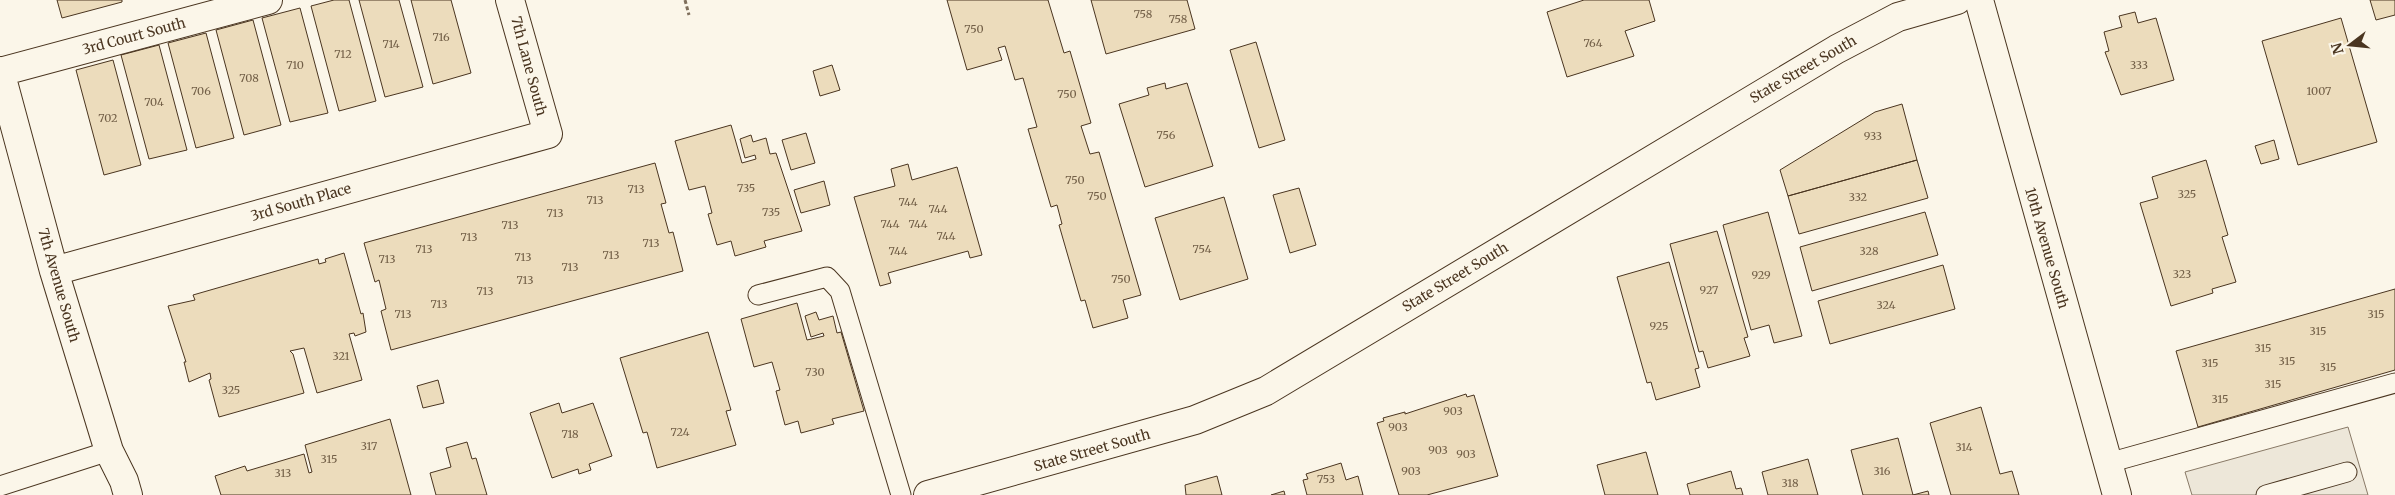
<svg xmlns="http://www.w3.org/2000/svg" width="2395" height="495" font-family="Merriweather,serif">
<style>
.parking{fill:#ede7d9;stroke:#887966}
.building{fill:#ecdcbc;stroke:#4a3520}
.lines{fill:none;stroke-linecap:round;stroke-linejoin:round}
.lane-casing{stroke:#4a3520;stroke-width:21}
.street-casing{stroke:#4a3520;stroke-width:30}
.secondary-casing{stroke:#4a3520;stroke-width:30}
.path{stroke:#7f6f5c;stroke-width:3;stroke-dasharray:4 2.5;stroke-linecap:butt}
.lane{stroke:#fbf6e9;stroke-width:19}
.street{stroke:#fbf6e9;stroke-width:28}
.secondary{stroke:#fbf6e9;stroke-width:28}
.labels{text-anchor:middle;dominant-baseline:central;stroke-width:4;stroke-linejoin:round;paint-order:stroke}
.number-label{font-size:11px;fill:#725f47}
.street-label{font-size:14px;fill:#4a3520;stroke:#fbf6e9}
</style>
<rect width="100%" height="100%" fill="#fbf6e9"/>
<path class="parking" d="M2348,427l20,68h-176l-7,-23z"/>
<path class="building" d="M57,0h65v2l-60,16z
M334,0h15l27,101 -37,10 -28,-105z
M359,0h40l24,87 -38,10z
M411,0h40l20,73 -38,11z
M947,0h101l16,53 6,-2 21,72 -10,3 9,28 9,-2 42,143 -18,5 5,18 -35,10 -8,-28 -4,1 -22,-76 3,-1 -5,-19 -6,2 -23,-78 9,-2 -14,-49 -8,2 -10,-34 -7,2 4,12 -35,10z
M1091,0h96l8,29 -89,25z
M1584,0h65l6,21 -30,10 9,25 -67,21 -20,-65z
M2370,0h25v15l-19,5z
M300,8l28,105 -38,9 -28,-104z
M2135,12l3,11 18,-5 18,62 -53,15 -16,-43 4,-1 -5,-19 18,-5 -3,-11z
M2341,18l36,124 -79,23 -36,-124z
M253,20l28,105 -37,10 -28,-105z
M206,33l28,105 -38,10 -28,-105z
M1256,42l29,98 -26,8 -29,-98z
M159,45l28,105 -38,9 -28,-104z
M113,60l28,105 -37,10 -28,-105z
M832,65l8,25 -20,6 -7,-25z
M1165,83l1,6 21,-6 26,83 -68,21 -26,-83 30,-9 -2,-7z
M1902,104l15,56 -129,36 -8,-26 95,-58z
M731,125l11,38 14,-4 -1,-4 -10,3 -5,-19 11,-4 2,7 13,-4 4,16 6,-1 26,78 -38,10 2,6 -31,9 -4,-15 -14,4 -9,-31 4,-1 -7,-27 -16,4 -14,-49z
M806,133l9,30 -24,7 -9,-30z
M2274,140l5,19 -18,5 -6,-18z
M1917,160l11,38 -129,36 -11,-38z
M2206,160l22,75 -6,2 14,45 -24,7 1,4 -42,13 -31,-103 18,-5 -6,-21z
M655,163l11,40 -5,1 8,29 4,-1 10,39 -292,79 -10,-39 5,-2 -7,-29 -4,2 -11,-39z
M908,164l4,16 45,-13 25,88 -12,3 -2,-7 -80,22 3,10 -11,3 -26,-89 41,-11 -4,-17z
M824,181l6,24 -29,8 -7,-23z
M1299,188l17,57 -26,8 -17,-58z
M1224,197l24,82 -68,21 -25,-82z
M1768,212l34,124 -28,7 -5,-18 -18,5 -28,-105z
M1925,212l13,43 -126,36 -12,-44z
M1717,231l31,106 -4,1 6,18 -42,12 -5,-17 -4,1 -29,-108z
M344,253l17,61 2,-1 3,19 -11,4 -1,-3 -5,1 13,46 -45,13 -13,-45 -14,3 3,3 11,39 -85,24 -10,-37 2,-1 -1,-6 -21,9 -5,-20h2l-18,-56 27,-6 -2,-5 125,-36 1,5 7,-2 -1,-3z
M1669,262l30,106 -4,1 5,18 -44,13 -5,-18 -4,1 -30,-106z
M1943,265l12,44 -125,35 -12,-43z
M2395,289v81l-197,57 -22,-76z
M797,303l10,37 17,-4 -1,-3 -12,4 -6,-21 11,-4 3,8 14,-4 4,17 4,-1 23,79 -32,8 2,5 -33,9 -3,-12 -13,4 -9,-34 4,-1 -8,-28 -18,5 -13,-48z
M708,332l23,78 -5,1 10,34 -79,23 -10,-36 -4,1 -23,-75z
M438,380l6,23 -21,5 -6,-22z
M1466,394l1,3 7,-2 24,81 -71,19h-28l-22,-72 7,-2 -1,-3 22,-6v2z
M559,403l3,10 31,-10 19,53 -23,8 2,6 -12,4 -1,-5 -26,9 -22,-65z
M1981,407l19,67 12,-3 7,24h-68l-21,-72z
M390,419l21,76h-190l-6,-19 30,-10 2,5 57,-17 5,19 3,-1 -7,-27z
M1898,438l15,57 15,-4 1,4h-66l-12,-45z
M467,442l5,17 4,-1 11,37h-51l-6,-22 21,-6 -5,-19z
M1646,452l12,43h-53l-8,-30z
M1808,459l10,36h-50l-6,-23z
M1341,463l5,17 12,-4 5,19h-56l-4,-15 5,-1 -2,-5z
M1731,471l5,18 5,-1 2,7h-53l-3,-11z
M1217,476l5,19h-36l-1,-10z
M1284,491l1,4h-14z"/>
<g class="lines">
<g class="lane-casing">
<path id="lane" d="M758,295l69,-18 13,14 61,204
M2108,463l287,-80
M0,486l109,-35
M2266,495l81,-23"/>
</g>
<g class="street-casing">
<path id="street" d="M1979,0l138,495
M0,71l54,200 55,180 15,30 4,14
M0,72l268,-72
M54,271l494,-137 -38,-134"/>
</g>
<g class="secondary-casing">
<path id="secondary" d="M928,495l267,-75 71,-29 571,-342 61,-32 59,-17"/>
</g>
<path class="path" d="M685,0l4,15"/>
<use href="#lane" class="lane"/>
<use href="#street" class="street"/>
<use href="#secondary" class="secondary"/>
</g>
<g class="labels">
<g class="number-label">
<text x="1143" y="14">758</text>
<text x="1178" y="19">758</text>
<text x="974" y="29">750</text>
<text x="441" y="37">716</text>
<text x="1593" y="43">764</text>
<text x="391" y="44">714</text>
<text x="343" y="54">712</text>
<text x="295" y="65">710</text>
<text x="2139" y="65">333</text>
<text x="249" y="78">708</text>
<text x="201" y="91">706</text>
<text x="2319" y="91">1007</text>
<text x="1067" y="94">750</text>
<text x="154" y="102">704</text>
<text x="108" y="118">702</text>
<text x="1166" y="135">756</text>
<text x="1873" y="136">933</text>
<text x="1075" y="180">750</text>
<text x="746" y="188">735</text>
<text x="636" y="189">713</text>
<text x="2187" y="194">325</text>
<text x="1097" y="196">750</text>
<text x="1858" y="197">332</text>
<text x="595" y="200">713</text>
<text x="908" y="202">744</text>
<text x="938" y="209">744</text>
<text x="771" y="212">735</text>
<text x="555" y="213">713</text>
<text x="890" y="224">744</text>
<text x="918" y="224">744</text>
<text x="510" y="225">713</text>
<text x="946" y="236">744</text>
<text x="469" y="237">713</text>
<text x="651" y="243">713</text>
<text x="424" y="249">713</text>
<text x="1202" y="249">754</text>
<text x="898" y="251">744</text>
<text x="1869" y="251">328</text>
<text x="611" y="255">713</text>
<text x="523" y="257">713</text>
<text x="387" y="259">713</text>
<text x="570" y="267">713</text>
<text x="2182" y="274">323</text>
<text x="1761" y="275">929</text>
<text x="1121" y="279">750</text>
<text x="525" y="280">713</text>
<text x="1709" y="290">927</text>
<text x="485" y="291">713</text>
<text x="439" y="304">713</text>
<text x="1886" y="305">324</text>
<text x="403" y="314">713</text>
<text x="2376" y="314">315</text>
<text x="1659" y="326">925</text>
<text x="2318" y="331">315</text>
<text x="2263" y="348">315</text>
<text x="341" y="356">321</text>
<text x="2287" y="361">315</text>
<text x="2210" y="363">315</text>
<text x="2328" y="367">315</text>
<text x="815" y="372">730</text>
<text x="2273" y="384">315</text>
<text x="231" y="390">325</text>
<text x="2220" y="399">315</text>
<text x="1453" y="411">903</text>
<text x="1398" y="427">903</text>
<text x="680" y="432">724</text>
<text x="570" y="434">718</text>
<text x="369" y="446">317</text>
<text x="1964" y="447">314</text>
<text x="1438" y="450">903</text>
<text x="1466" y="454">903</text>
<text x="329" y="459">315</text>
<text x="1411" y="471">903</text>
<text x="1882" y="471">316</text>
<text x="283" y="473">313</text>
<text x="1326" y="479">753</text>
<text x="1790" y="483">318</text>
</g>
<g class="street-label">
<text transform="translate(134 36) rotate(-15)">3rd Court South</text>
<text transform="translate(529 66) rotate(75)">7th Lane South</text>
<text transform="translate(1803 69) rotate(-30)">State Street South</text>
<text transform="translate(301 202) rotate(-16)">3rd South Place</text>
<text transform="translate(2047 248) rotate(74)">10th Avenue South</text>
<text transform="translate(1455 277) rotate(-31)">State Street South</text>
<text transform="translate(59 285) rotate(74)">7th Avenue South</text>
<text transform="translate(1092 450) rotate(-16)">State Street South</text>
</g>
</g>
<g transform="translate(2350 45) rotate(254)" stroke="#fbf6e9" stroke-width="4" paint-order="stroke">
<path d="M0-4L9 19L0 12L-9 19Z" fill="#4a3520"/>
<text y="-8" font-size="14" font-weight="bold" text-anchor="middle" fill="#4a3520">N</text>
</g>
</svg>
